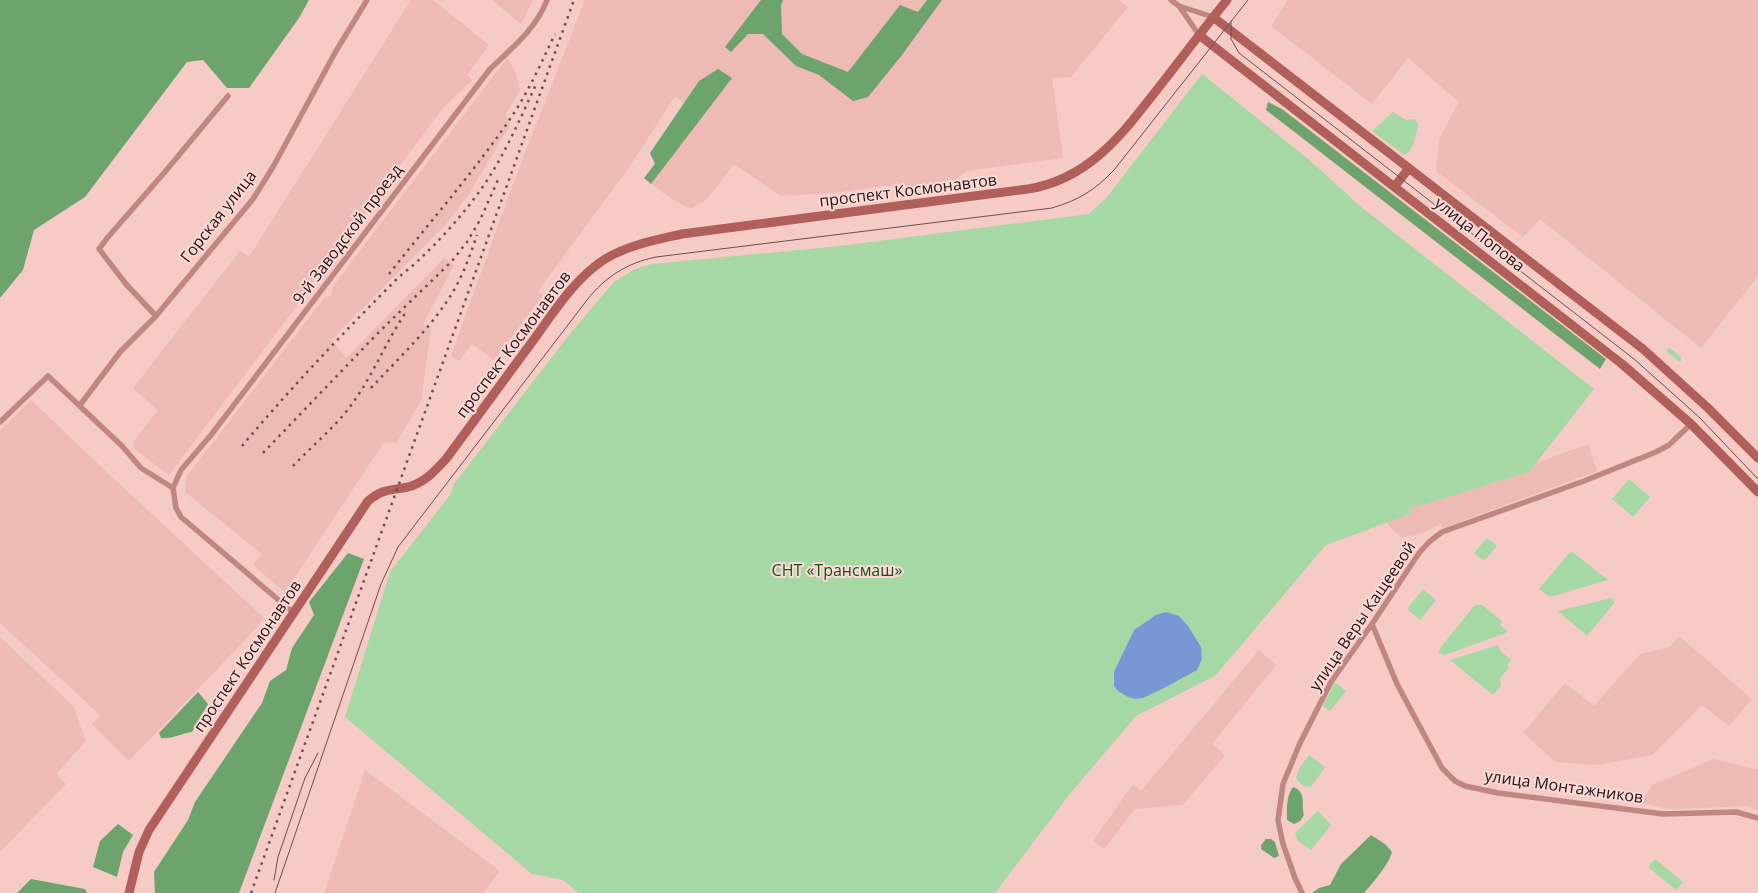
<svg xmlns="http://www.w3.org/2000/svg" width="1758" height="893" font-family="'Open Sans',sans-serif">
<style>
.built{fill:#edbab5}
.green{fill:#a6d8a5}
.forest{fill:#6da46e}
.water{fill:#7a97d5}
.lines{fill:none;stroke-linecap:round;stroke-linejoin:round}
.minor{stroke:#c08782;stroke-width:5.5}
.secondary{stroke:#b15f5a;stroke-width:9}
.tram{stroke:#6a514f;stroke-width:1}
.rail{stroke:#6a514f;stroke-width:2.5;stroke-dasharray:2.5 5;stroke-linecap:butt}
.labels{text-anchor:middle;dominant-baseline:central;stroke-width:4;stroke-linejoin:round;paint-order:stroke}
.street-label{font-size:16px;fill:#231413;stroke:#fdd9d6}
.park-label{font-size:16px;fill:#16501b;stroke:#fdd9d6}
</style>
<rect width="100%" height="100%" fill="#f6cac5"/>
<path class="built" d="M411,0h22l56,45 -22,30 5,5 -29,28 -142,190 1,1 -133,176 -36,-27 1,-7 24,-31 -25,-22 107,-137 9,6z
M492,0h41l-12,24z
M585,0h533l10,7 -57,70 -19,1 11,80 -90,12 -8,2 -9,8 -41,6h-31l-43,6 -60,4 -47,-32 -27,35 -17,10 -23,-13 -23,-18 49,-68 -18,-14 -45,70 -92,125 5,4 -49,65 -22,-16 -13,17 -8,-5 62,-172z
M1288,0h470v276l-57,72 -161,-129 -17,18 -87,-66 3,-32 20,-37 -51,-44 -36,46 -101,-78z
M507,58l9,15 4,17 -14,24 4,11 -41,69 -23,30 -115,116 15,18 98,-100 10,7 -31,59 8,5 -10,72 -25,42 -12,-1 -99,150 -32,-27 9,-11 -77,-62 2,-16 138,-179 6,-2 3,-10z
M31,400l81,77 152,141 -21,24 -114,119 -37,-37 8,-9 -100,-92v-192z
M1588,444l9,27 -154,57 -2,-4 -24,11 -16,2 -12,-11 -1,-4 22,-8 -1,-5 120,-37 7,-9z
M1679,636l73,63 -23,27 -27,-21 -50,50 -55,10 -41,-3 -33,-29 42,-50 29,23 46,-52 30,-7z
M0,637l73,69 13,35 -30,33 10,10 -66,68z
M1259,650l17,15 -64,79 13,11 -42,50 -48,4 -31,40 -11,-8 40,-57 8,7z
M1714,759l44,11v40l-11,-4 -77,3 -29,-6 11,-18z
M365,770l135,101 -17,22h-159z"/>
<path class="green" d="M1202,74l105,84 53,48 234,183 -65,83 -120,37 1,5 -84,31 -111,131 -79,40 -67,79 -74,98h-416l-16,-13 -31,-6 -187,-157 45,-145 60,-77 4,-11 119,-154 41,-48 21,-13 17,-5 188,-18 249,-32 18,-17z
M1393,112l13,8 9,-1 4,7c-5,11 -4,24 -15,29l-32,-24z
M1670,348l11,9v5l-3,-1 -11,-9v-3z
M1629,479l21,18 -17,20 -21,-18z
M1487,538l10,8 -13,15 -10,-8z
M1571,551l37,29 -58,17 -11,-8z
M1423,589l13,11 -16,20 -13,-11z
M1611,598l4,4 -28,34 -29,-25z
M1475,605h7l20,16 -2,4 8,7 -63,23 -6,-2 1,-5z
M1498,645l3,7 11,8 -5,5 2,3 -9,10 1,8 -8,9 -43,-35z
M1335,682l11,9 -16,20 -7,-5z
M1309,755l16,12 -14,20c-8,0 -11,-3 -15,-9l4,-11z
M1318,811l13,14 -20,25 -13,-9 -3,-8z
M1655,859l28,23 -7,8 -28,-23z"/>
<path class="forest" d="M0,0h309l-10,18 -50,70h-22l-24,-28 -16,2 -102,135 -51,33 -11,40 -23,28z
M761,0h22l-2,5 1,29 20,20 46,18 52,-67 18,7 9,-12h15l-40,55 -34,42 -15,4 -34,-26 -23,-9 -33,-32h-15l-17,18 -6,-5z
M718,69l14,9 -81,106 -7,-6 11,-14 -5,-11 49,-72z
M1268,102l14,7 324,250 -6,10 -334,-259z
M348,553l16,6 -125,334h-84l-1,-21 34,-52 7,-18 67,-99 8,-22 16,-11 6,-22 22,-33 -5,-13z
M198,692l10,12 -16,28c-9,1 -23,8 -31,6l-2,-5z
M1293,787c14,5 8,17 11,28l-4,6 -6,3 -7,-4c0,-11 -1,-24 6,-33z
M118,824l15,11 -10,17 -6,25 -24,-10 7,-26z
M1371,835l14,9 7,8c-3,12 -19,31 -28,41h-52l7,-5 11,-3 11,-21z
M1266,839h5l4,3 4,14 -5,2 -13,-9v-4z
M31,879l54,10 2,4h-70z"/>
<path class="water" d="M1166,612l13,4 9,10 13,21 1,12 -5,11 -31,17 -23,11 -8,1 -7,-2 -10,-6 -4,-5v-14l20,-42 22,-15z"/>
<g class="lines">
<path class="minor" d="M1171,0l8,6 20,29
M1179,6l34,11
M156,316l-30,-32 -27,-35 9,-12 56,-64 64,-77
M80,405l40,-53 36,-36 97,-117 20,-32 63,-116 31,-51
M0,422l48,-46 74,70 19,22 32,20
M173,488l8,-18 30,-35 279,-366c22,-21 46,-40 57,-69
M173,488l3,20 5,9 113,96
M1372,624l25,60 45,84 13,13 10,5 33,7 165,21 73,-2 22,6
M1302,893l-7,-15 -12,-34 -5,-24 5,-36 17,-41 31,-61 41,-58 47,-71 10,-11 13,-10 142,-51 72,-29 13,-7 22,-21"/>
<path class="secondary" d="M1213,17l430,332 65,59 50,50
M1199,35l423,329 69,60 67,68
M1395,186l14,-18
M129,893l10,-41 10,-22 219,-329c16,-13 21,-10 40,-14 16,-4 27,-16 38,-28 29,-39 57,-78 86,-117 22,-30 42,-63 73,-83 23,-14 51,-19 77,-25l346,-45c64,-10 98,-60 135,-107 21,-27 42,-55 64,-82"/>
<path class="tram" d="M1231,21v18l8,14 395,306 65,58 59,62
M274,880l4,-23 27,-79 13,-25
M275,893l106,-309 17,-37 189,-247c18,-23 40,-37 69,-43l396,-49c27,-8 43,-18 62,-38l134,-170"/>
<path class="rail" d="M389,274c40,-51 84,-101 121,-155 18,-26 31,-56 45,-85
M371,388c27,-29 59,-59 80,-93 12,-19 19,-40 26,-60
M242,446c47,-56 97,-109 149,-161 9,-10 21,-18 31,-28 17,-16 33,-34 48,-53 29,-36 48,-80 67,-122
M263,453l115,-120 74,-72 15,-19 13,-22 18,-40
M293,466c18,-19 40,-37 56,-58 23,-30 36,-65 57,-96
M251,893l323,-893"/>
</g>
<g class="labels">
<g class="street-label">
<text transform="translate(908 190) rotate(-7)">проспект Космонавтов</text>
<text transform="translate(218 216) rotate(-52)">Горская улица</text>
<text transform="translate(347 234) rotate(-53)">9-й Заводской проезд</text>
<text transform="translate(1480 234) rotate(38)">улица Попова</text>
<text transform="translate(513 344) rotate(-53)">проспект Космонавтов</text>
<text transform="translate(1362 616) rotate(-56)">улица Веры Кащеевой</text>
<text transform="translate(247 656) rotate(-56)">проспект Космонавтов</text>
<text transform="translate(1564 786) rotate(8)">улица Монтажников</text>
</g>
<g class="park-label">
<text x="837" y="570">СНТ «Трансмаш»</text>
</g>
</g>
</svg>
